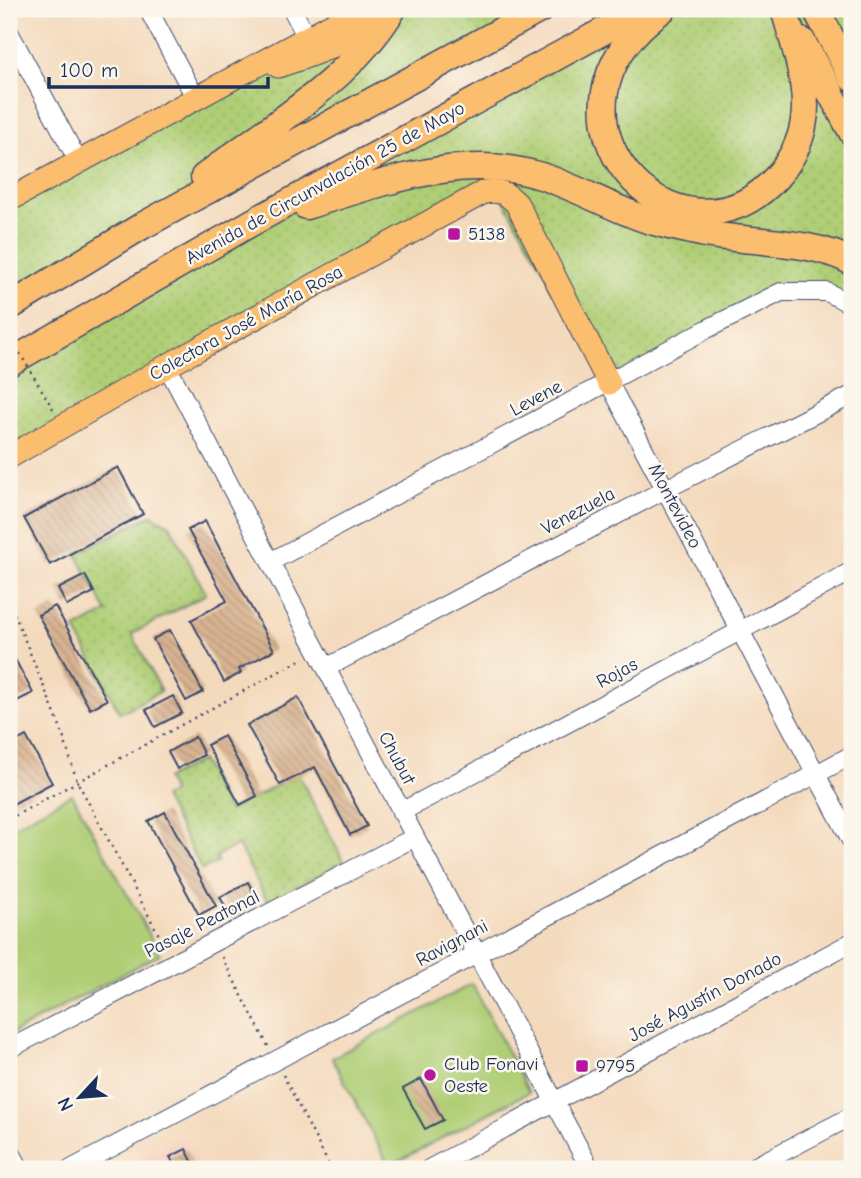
<svg xmlns="http://www.w3.org/2000/svg" width="861" height="1178" font-family="'Comic Neue',sans-serif">
<style>
.built{fill:#f6d2c5}
.grass{fill:url(#grass-dots);stroke:#657e6a;stroke-width:2}
.park{fill:#afce75;stroke:#657e6a;stroke-width:2}
.building{fill:url(#building-back-hatch)}
.lines{fill:none;stroke-linecap:round;stroke-linejoin:round}
.minor-casing{stroke:#3c496c;stroke-width:20}
.major-casing{stroke:#3c496c;stroke-width:25}
.highway-casing{stroke:#3c496c;stroke-width:29}
.path{stroke:#3c496c;stroke-width:2.5;stroke-dasharray:2 5;stroke-linecap:butt}
.minor{stroke:#fff;stroke-width:18}
.major{stroke:#fbbd6e;stroke-width:23}
.highway{stroke:#fbbd6e;stroke-width:26}
.path-bridge{stroke:#3c496c;stroke-width:2.5;stroke-dasharray:2 5;stroke-linecap:butt}
.poi-dot{fill:#b5179e;stroke:#fbf7ec;stroke-width:2.5}
.labels{text-anchor:middle;dominant-baseline:central;stroke-width:5;stroke-linejoin:round;paint-order:stroke}
.street-label{font-size:19px;fill:#1b2f5e;stroke:#fbf7ec}
.poi-label{font-size:19px;fill:#1b2f5e;stroke:#fbf7ec;text-anchor:start}
</style>
<defs>
<pattern id="grass-dots" width="8" height="8" patternUnits="userSpaceOnUse" patternTransform="scale(1.75)"><rect width="8" height="8" fill="#afce75"/><path d="M2 2h.1M6 6h.1" fill="none" stroke="#96b168" stroke-width="1.8" stroke-linecap="round"/></pattern>
<pattern id="building-back-hatch" width="6" height="6" patternUnits="userSpaceOnUse" patternTransform="scale(1.75)"><rect width="6" height="6" fill="#d9b491"/><path d="M-1 5l2 2M0 0l6 6M5-1l2 2" fill="none" stroke="#af937a"/></pattern>
</defs>
<rect width="100%" height="100%" fill="#fbf7ec"/>
<filter id="ink" filterUnits="userSpaceOnUse"><feTurbulence type="fractalNoise" baseFrequency=".0143" numOctaves="2"/><feDisplacementMap in="SourceGraphic" scale="14" xChannelSelector="R" yChannelSelector="G"/><feConvolveMatrix kernelMatrix="1 2 1 2 8 2 1 2 1" color-interpolation-filters="sRGB"/></filter>
<filter id="wash" filterUnits="userSpaceOnUse"><feTurbulence type="fractalNoise" baseFrequency=".00686" numOctaves="4" result="noise"/><feDisplacementMap in="SourceGraphic" scale="28" xChannelSelector="R" yChannelSelector="G"/><feGaussianBlur stdDeviation="1.57" result="paint"/><feColorMatrix in="noise" values="0 0 0 0 0 0 0 0 0 0 0 0 0 0 0 0 0 1.4 0 .05"/><feComposite in="paint" operator="in"/></filter>
<g filter="url(#wash)">
<rect width="100%" height="100%" fill="#f4dabd"/>
<path class="built" d="M185,1136l18,33h-81z"/>
<path class="grass" d="M360,9h181l-532,298v-107z
M644,9h208v296l-71,-13 -172,91 -111,-193 -489,267v-94z
M151,515l19,10 36,69 -74,40 29,57 -41,22 -45,-84 32,-17 -31,-58z
M201,760l27,51 70,-37 46,88 -76,40 -30,-57 -22,11 2,6 -16,8 -39,-73 10,-4 -7,-14z"/>
<path class="park" d="M72,794l88,160 -151,81v-206z
M472,984l57,108 -140,74 -57,-108z"/>
<g id="blocks">
<path class="building" d="M118,467l25,47 -93,51 -26,-47z
M205,521l69,129 -35,19 2,4 -17,9 -33,-62 36,-19 -39,-71z
M85,575l9,17 -27,14 -9,-17z
M55,606l52,94 -17,9 -52,-94z
M170,630l33,62 -17,9 -33,-62z
M9,648l24,45 -24,12z
M173,696l9,17 -27,14 -9,-17z
M298,697l69,129 -17,9 -35,-68 -35,18 -33,-60z
M26,736l26,47 -43,23v-61z
M224,736l33,60 -17,9 -33,-60z
M195,737l9,18 -27,14 -9,-17z
M165,812l51,94 -17,9 -51,-94z
M248,882l9,17 -28,15 -9,-17z
M421,1079l22,41 -18,9 -22,-40z
M186,1149l10,20h-19l-7,-12z"/>
</g>
</g>
<g filter="url(#ink)">
<use href="#blocks" fill-opacity="0" stroke="#3c496c" stroke-width="2"/>
<g class="lines">
<g class="minor-casing">
<path id="minor" d="M148,9l47,88
M292,9l15,29
M9,32l69,129
M167,366l423,803
M609,383l243,459
M270,562l437,-233 74,-37h46l25,13
M326,668l340,-179 186,-94
M401,812l451,-241
M9,1049l406,-212
M9,1149l11,20
M71,1169l781,-414
M429,1169l423,-227
M750,1169l102,-53"/>
</g>
<g class="major-casing">
<path id="major" d="M278,66c37,-12 80,-26 106,-57
M9,200l351,-191
M9,457l158,-91 317,-174c15,-2 22,0 33,12l92,179"/>
</g>
<g class="highway-casing">
<path id="highway" d="M663,9c-148,107 15,274 112,170 18,-20 30,-44 30,-72 0,-33 -12,-66 -21,-98
M816,9l36,69
M802,41l50,91
M204,177c67,-52 144,-94 189,-168
M306,206c74,-22 157,-55 235,-30 31,10 58,25 88,37 23,10 48,15 72,20 45,10 111,6 151,29
M9,307l133,-81 399,-217
M9,363l242,-140 393,-214"/>
</g>
<path class="path" d="M9,601l52,128 16,52 90,169
M9,819l295,-161
M222,957l47,91
M283,1075l48,94"/>
<use href="#minor" class="minor"/>
<use href="#major" class="major"/>
<use href="#highway" class="highway"/>
<path class="path-bridge" d="M9,335l46,77"/>
</g>
</g>
<g class="poi-dot">
<rect x="447" y="227" width="14" height="14" rx="3.5"/>
<rect x="575" y="1059" width="14" height="14" rx="3.5"/>
<circle cx="430" cy="1075" r="7"/>
</g>
<g class="labels">
<g class="street-label">
<text transform="translate(325 183) rotate(-29)">Avenida de Circunvalación 25 de Mayo</text>
<text transform="translate(246 323) rotate(-29)">Colectora José María Rosa</text>
<text transform="translate(536 398) rotate(-28)">Levene</text>
<text transform="translate(675 506) rotate(62)">Montevideo</text>
<text transform="translate(578 511) rotate(-28)">Venezuela</text>
<text transform="translate(617 673) rotate(-28)">Rojas</text>
<text transform="translate(397 758) rotate(62)">Chubut</text>
<text transform="translate(202 924) rotate(-27)">Pasaje Peatonal</text>
<text transform="translate(452 943) rotate(-28)">Ravignani</text>
<text transform="translate(705 997) rotate(-28)">José Agustín Donado</text>
</g>
<g class="poi-label">
<text x="468" y="234">5138</text>
<text x="444" y="1064">Club Fonavi<tspan x="444" dy="22">Oeste</tspan></text>
<text x="596" y="1066">9795</text>
</g>
</g>
<rect width="861" height="1178" fill="none" stroke="#fbf7ec" stroke-width="35"/>
<g transform="translate(80 1097) rotate(244)" stroke="#fbf7ec" stroke-width="5" paint-order="stroke">
<path d="M0-5L12 26L0 18L-12 26Z" fill="#1b2f5e"/>
<text y="-10" font-size="19" font-weight="bold" text-anchor="middle" fill="#1b2f5e">N</text>
</g>
<path d="M49 77v10h219v-10" fill="none" stroke="#1b2f5e" stroke-width="3.5"/>
<text x="60" y="77" font-size="21" fill="#1b2f5e" stroke="#fbf7ec" stroke-width="5" paint-order="stroke">100 m</text>
</svg>
